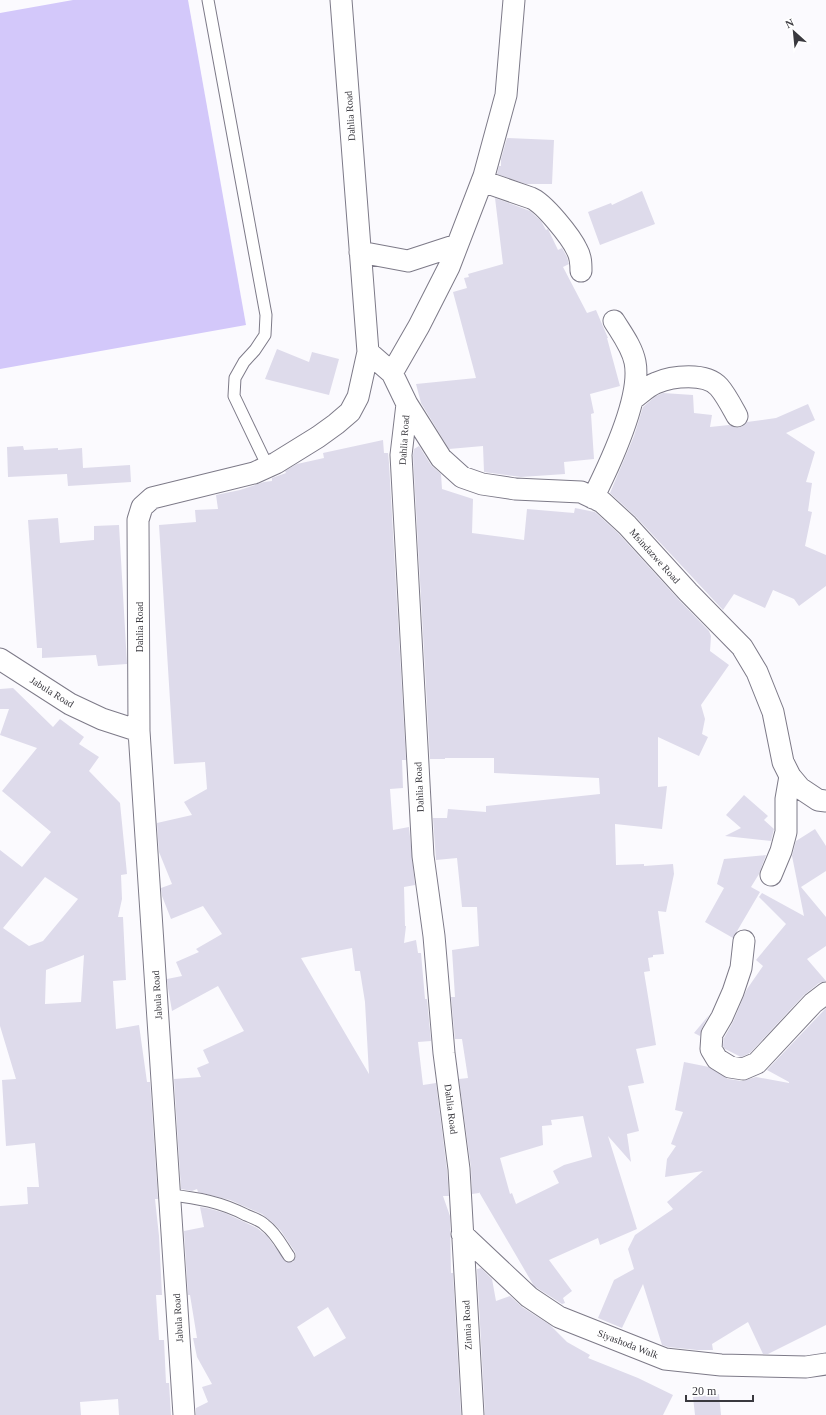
<svg xmlns="http://www.w3.org/2000/svg" width="826" height="1415" font-family="Georgia,serif">
<style>
.green{fill:#d3c8fa}
.building{fill:#dedbeb;fill-rule:evenodd}
.lines{fill:none;stroke-linecap:round;stroke-linejoin:round}
.service-casing{stroke:#7d7a88;stroke-width:13}
.minor-casing{stroke:#7d7a88;stroke-width:23}
.service{stroke:#fff;stroke-width:11}
.minor{stroke:#fff;stroke-width:21}
.labels{text-anchor:middle;dominant-baseline:central;stroke-width:3.5;stroke-linejoin:round;paint-order:stroke}
.street-label{font-size:10px;fill:#3a393f;stroke:#fff}
</style>
<rect width="100%" height="100%" fill="#fbfafe"/>
<path class="green" d="M73,0h115l58,325 -246,44v-356z"/>
<path class="building" d="M507,138l47,2 -2,44h-26l-29,-10 2,-8h2v-7z
M642,191l13,33 -55,21 -12,-33 23,-9 1,2z
M495,198l35,13 11,10 5,9 2,-1 10,21 4,-2 5,9 2,7 -6,3 24,46 9,-3 12,28h-1l13,48 -30,8 4,19 -3,1 3,45 -30,3 1,12 -44,3 -37,-5 -1,-26 -34,3 -28,-46 -5,-19 60,-6 -23,-86 14,-4 -3,-10 5,-1 -1,-3 35,-10z
M277,349l32,13 3,-10 27,7 -10,36 -64,-16z
M663,393l30,2 1,18 18,2 -2,12 19,-2 8,3 6,-2 4,-4 29,-4 32,-14 7,16 -29,13 29,19 -9,30 6,1 -4,28 4,1 -7,34 21,9v31l-27,20 -5,-7 -21,-9 -8,18 -31,-14 -11,16 -87,-93 -26,-24 24,-57 9,-29 13,-11z
M383,440l1,13h4l1,10 17,297h-4l1,28 -13,1 3,41 16,-3 6,58 -11,2 1,39h1l-2,17 12,-3 2,13h3l4,46h2l4,42 -13,1 5,43 13,-2 11,87 2,26h-6l7,20 1,57h2l8,142h-265v-7l12,-6 -6,-15 10,-3 -15,-27 -4,-19h4l-7,-43h-2l-4,-64 20,-4 -4,-20 7,1 18,5 32,15 10,8 19,26h7l3,-6 -1,-4 -14,-21 -8,-8 -11,-9 -32,-14 -32,-8 -1,-3 -5,2 -11,-2 -7,-110 27,-2 -4,-9 12,-5 -6,-13 41,-19 -26,-45 -46,25 -4,-23 -1,-9 15,-3 -6,-14 23,-10 -3,-3 26,-15 -19,-28 -32,13 -9,-23 -1,-8 11,-4 -13,-32 -2,-29 35,-8 -8,-13 23,-13 -2,-27 -31,2 -15,-239 37,-3 -1,-12 23,-1 -2,-14 24,-5 24,-8 8,-1v-3l14,-5 -1,-2 12,-7 27,-6 -1,-5zM352,948l3,23h5l5,31 4,72 -68,-116zM328,1307l18,31 -32,19 -17,-30z
M23,446l1,4 34,-2v2l24,-2 1,20 47,-3 1,17 -63,4 -1,-12 -59,3 -1,-30z
M419,446l12,19 10,9 1,15 31,10 -1,34 52,7 3,-31 47,4 1,-5 20,4 23,21 61,67 30,31 2,5 -1,15 19,14 -28,40 4,14 -3,15 6,3 -9,19 -41,-19v50l9,-1 -5,43 -47,-5 1,41 28,-1v2l29,-2 1,10 -8,38 -8,-1 6,43 -11,1v2l-5,1 2,13 -6,1 12,73 -20,4 8,34 -16,3 11,45 -12,3 4,28 -23,-26 29,93 -37,16 -2,-7 -49,22 23,31 -9,7 2,5 -3,1 -28,-18 -55,-94v1l-7,1 -1,-26 -12,-89 9,-1 -6,-39h-7l-4,-42h4l-3,-47 27,-4 -2,-39h-15l-5,-49 -21,2 -3,-42h14l1,-9 38,3v-6l114,-12 -1,-16 -105,-5v-15h-49v1h-15l-17,-304 1,-6zM583,1116l9,41 -28,8 -11,6 6,12 -43,21 -4,-11 -2,1 -10,-36 43,-13 -1,-19 10,-1 -1,-5z
M58,518l2,25 34,-3v-14l25,-1 8,139 -29,2 -2,-11 -54,3v-10h-5l-9,-128z
M13,688l40,39 7,-8 24,18 -5,7 20,13 -10,14 31,32 7,71 -6,1 1,24 -4,18h5l3,63 -13,1 3,48 23,-4 8,57h3l8,117h-3l4,37 3,59h-6l3,45h5l2,43h3l2,32h-52l-1,-16 -38,3 1,13h-81v-209l28,-2 -1,-17h12l-4,-44 -29,3 -4,-66 14,-1 -16,-53v-176l22,17 29,-35 -49,-41 35,-43 -37,-13 9,-26h-9v-20zM45,877l33,22 -35,42 -14,5 -26,-18zM84,955l-3,47 -36,2 1,-34z
M744,795l24,21 -4,4 10,9 -3,12 -46,-5 16,-8 -15,-13z
M815,829l11,17v25l-25,16 25,30v29l-19,13 19,22 -7,2 -15,12 -54,58 -9,4 -16,-8 -2,-3 1,-8 9,-16 14,-33 16,-23 -7,-6 30,-36 -27,-27 3,-4 42,23 -12,-60 4,-15z
M766,855l-7,19 -8,13 9,5 -27,46 -28,-16 19,-34 -7,-4 7,-25z
M826,1008v317l-58,29h-5l-15,-32 -36,22 1,6h-16l-29,-3 -6,-2 -19,-61 -21,44 -24,-10 16,-38 20,-11 -6,-20 7,-14 38,-26 -6,-7 36,-31 -38,6 2,-18 9,-13 -5,-2 12,-32 -8,-2 9,-48 25,5 19,12 14,2 14,-4 33,6v-1l-22,-12z
M709,1015l-7,13 -2,8 -6,-3z
M481,1268l11,11 4,22 14,-5 12,11 28,18 17,17 23,13 -2,3 50,20 35,17 -10,20h-178l-8,-146z
M719,1394l2,21h-26l-2,-18z"/>
<g class="lines">
<g class="service-casing">
<path id="service" d="M208,0l58,315 -1,20 -10,15 -11,12 -9,16 -1,18 34,71
M170,1195c28,3 51,7 76,20 7,3 14,5 19,10 11,8 17,21 24,31"/>
</g>
<g class="minor-casing">
<path id="minor" d="M482,181l49,17c13,5 40,39 46,52 4,7 4,14 4,21
M360,252l48,9 49,-16
M368,352l24,21 15,31 -6,51 22,401 11,80 10,117 15,116 14,246
M392,373l27,-47 30,-59 35,-91 22,-81 8,-95
M633,399c7,-5 15,-13 23,-16 16,-7 50,-11 63,4 7,8 13,20 18,29
M407,404l34,54 21,19 20,7 33,5 66,3 21,10 25,23 61,67 54,55 15,25 16,40 10,50 7,14 10,12 18,12 8,1
M593,498c16,-32 49,-101 42,-136 -3,-15 -13,-28 -21,-41
M0,659l70,45 32,15 37,12 45,684
M139,731l-1,-211 4,-13 10,-9 102,-25 22,-10 42,-26 18,-13 14,-12 8,-15 10,-45 -27,-352
M771,875l10,-24 5,-19v-33l4,-23
M744,941l-3,27 -8,24 -11,25 -10,17 -1,15 6,10 13,8 13,2 14,-6 56,-60 13,-10
M462,1234l67,63 30,20 106,42 56,6 85,2 20,-3"/>
</g>
<use href="#service" class="service"/>
<use href="#minor" class="minor"/>
</g>
<g class="labels">
<g class="street-label">
<text transform="translate(350 116) rotate(-94)">Dahlia Road</text>
<text transform="translate(404 440) rotate(-86)">Dahlia Road</text>
<text transform="translate(655 556) rotate(48)">Msindazwe Road</text>
<text transform="translate(139 627) rotate(-90)">Dahlia Road</text>
<text transform="translate(52 692) rotate(32)">Jabula Road</text>
<text transform="translate(419 787) rotate(-93)">Dahlia Road</text>
<text transform="translate(157 995) rotate(-94)">Jabula Road</text>
<text transform="translate(451 1109) rotate(83)">Dahlia Road</text>
<text transform="translate(178 1318) rotate(-94)">Jabula Road</text>
<text transform="translate(467 1325) rotate(-93)">Zinnia Road</text>
<text transform="translate(628 1344) rotate(21)">Siyashoda Walk</text>
</g>
</g>
<g transform="translate(794 32) rotate(333)" stroke="#ffffff" stroke-width="3" paint-order="stroke">
<path d="M0-3L7 15L0 10L-7 15Z" fill="#3a393f"/>
<text y="-6" font-size="11" font-weight="bold" text-anchor="middle" fill="#3a393f">N</text>
</g>
<path d="M686 1395v6h67v-6" fill="none" stroke="#3a393f" stroke-width="2"/>
<text x="692" y="1395" font-size="12" fill="#3a393f" stroke="#ffffff" stroke-width="3" paint-order="stroke">20 m</text>
</svg>
